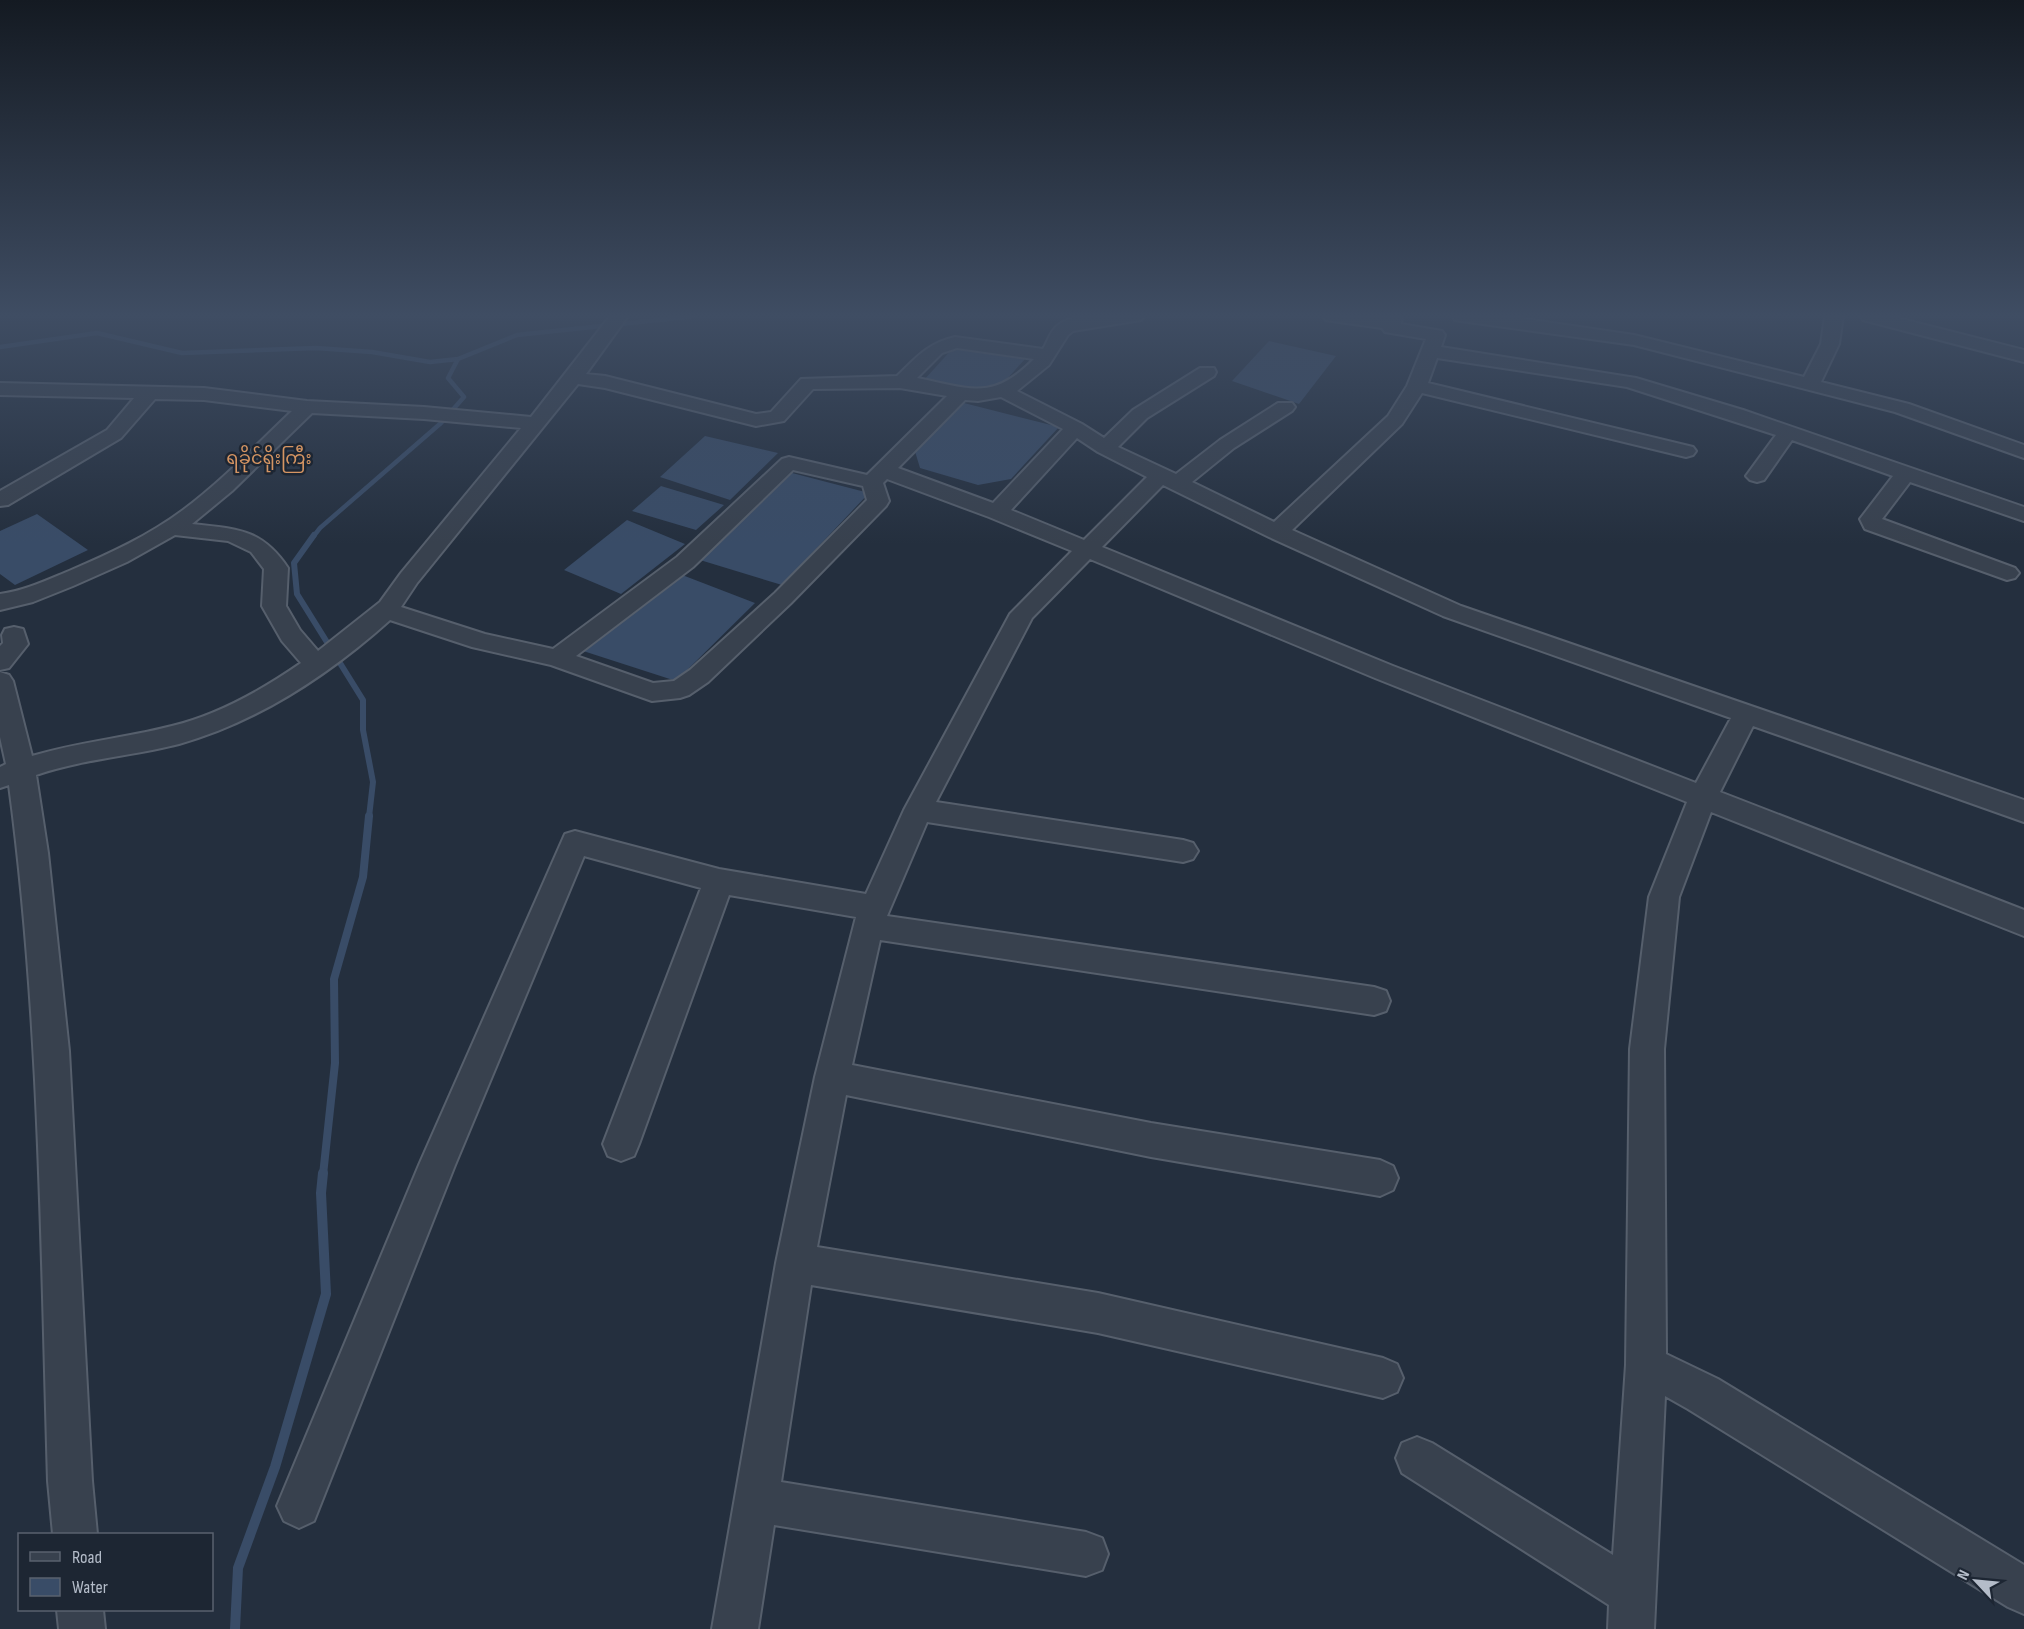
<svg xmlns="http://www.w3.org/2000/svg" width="2024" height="1629" font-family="'Sofia Sans Condensed','Noto Sans Myanmar',sans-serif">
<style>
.water{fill:#394c67}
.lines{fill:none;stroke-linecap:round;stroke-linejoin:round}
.stream-far3{stroke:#394c67;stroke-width:4.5}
.stream-far2{stroke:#394c67;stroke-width:6}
.stream-far1{stroke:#394c67;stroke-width:8}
.stream{stroke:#394c67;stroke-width:10}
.minor-casing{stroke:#565f6c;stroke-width:4}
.minor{fill:#38414e;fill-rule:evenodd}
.labels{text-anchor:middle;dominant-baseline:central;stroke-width:5;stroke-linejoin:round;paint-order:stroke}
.far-quarter-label{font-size:18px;fill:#d59563;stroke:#1d2633}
</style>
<rect width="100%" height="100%" fill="#242f3e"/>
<path class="water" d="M1269,341l67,15 -37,48 -67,-23z
M953,348l72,11 -25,28 -34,3 -42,-10z
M964,403l95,24 -48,52 -33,6 -58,-17 -6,-20z
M705,436l73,17 -48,47 -70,-23z
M792,473l77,20 -87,92 -82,-25z
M661,486l63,19 -28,25 -64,-19z
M37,514l51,36 -73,35 -15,-11v-43z
M627,520l58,24 -64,50 -57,-24z
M677,573l78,30 -79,78 -99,-32z"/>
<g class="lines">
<path class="stream-far3" d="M0,347l97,-14 85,20 134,-5 56,4 58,10 28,-3 59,-24 179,-19
M313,537l7,-9 121,-105 23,-26 -16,-19 10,-19"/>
<path class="stream-far2" d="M314,535l-20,28 3,31 66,106v30l10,52 -4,35"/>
<path class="stream-far1" d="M323,1175l12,-112 -1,-84 29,-102 6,-61"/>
<path class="stream" d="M235,1629l3,-61 37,-101 51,-173 -5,-101 2,-20"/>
<g class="minor-casing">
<path id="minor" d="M610,316h18l-42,58 19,2 151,38 15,-2 30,-33 96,-3c19,-18 31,-33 58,-39l88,12c5,-8 7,-18 15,-24 22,-16 61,-9 86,-9l-3,4 -68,11 -5,4 -19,30 -32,26 65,33 22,14 29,-28 67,-42h14l2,4 -2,4 -67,42 -29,29 58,27 44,-34 58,-37h14l3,4 -3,4 -58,37 -42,34 82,40 114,-106 19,-30 19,-47 -41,-7 -3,-4 -50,-7 -6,-1 -3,-4h79l-1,8 41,7 3,4 -4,12 195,31 107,32 281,97v14l-114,-39 -28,37 133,49 4,5 -4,5 -8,2 -142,-51 -5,-10 33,-43 -101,-36 -28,40 -7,2 -7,-2 -4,-4 30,-41 -149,-48 -190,-29 -9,25 265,64 3,4 -3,4 -7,2 -264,-64 -20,31 -110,106 169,76 563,194v22l-271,-96 -33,66 304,118v26l-313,-124 -32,85 -15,152 2,305 52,25 306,186v49l-16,-7 -320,-198 -23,-13 -11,233h-46l1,-24 -207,-132 -6,-15 6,-15 15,-6 15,6 181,112 13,-190 4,-316 19,-152 38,-95 -312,-124 -285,-119 -58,59 -96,184 247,38 10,3 5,8 -5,8 -10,3 -256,-40 -40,94 487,71 12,4 4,10 -4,10 -12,4 -494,-75 -28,125 299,58 229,37 13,6 5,12 -5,12 -13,6 -229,-39 -305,-62 -29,152 281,46 285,65 14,6 6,14 -6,14 -14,6 -285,-65 -287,-48 -30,197 305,50 16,6 6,16 -6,16 -16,6 -312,-51 -16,104h-46l64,-366 39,-186 41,-160 -127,-22 -90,249 -5,12 -13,5 -13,-5 -5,-12 98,-256 -117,-32 -129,309 -141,356 -15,7 -15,-7 -7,-15 142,-341 146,-331 10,-3 144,38 147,25 38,-84 106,-196 62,-63 -83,-34 -102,-38 -4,4 6,18 -3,5 -95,97 -83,79 -19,13 -9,3 -28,3 -101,-36 -79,-18 -82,-27c-60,54 -133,102 -211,124 -47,12 -97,15 -143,31l12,78 21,198 23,430 5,53h-44l-5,-53c-7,-232 -8,-465 -39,-696l-9,3v-21l6,-3 -6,-27v-65l9,3 4,6 19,75c46,-14 94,-18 140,-30 46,-11 90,-36 129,-63l-19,-22 -20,-35 2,-37 -13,-17 -23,-11 -53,-6 -48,27 -54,24 -40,16 -33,8v-16c24,-3 47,-14 69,-23 40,-17 79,-35 114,-61 39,-29 73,-65 109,-99l-88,-11 -49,-1 -34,39 -113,67 -8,1v-15l107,-61 27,-32 -134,-3v-12l204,5 103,13 117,6 107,10zM957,348l77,11c-42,43 -65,29 -117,19l25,-25zM578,384l27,4 151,38 28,-5 29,-32 87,-1 47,8 -80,79 -78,-18 -7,2 -105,98 -124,92 -68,-15 -84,-27 16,-24zM1001,397l62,32 -70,74 -95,-35 67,-68 13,1zM312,413l112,6 97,9 -120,145 -21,29 -62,49 -18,-21 -14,-24 2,-38c-27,-40 -52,-39 -96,-44l40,-33zM1077,438l21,14 49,25 -63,63 -73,-30zM793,470l70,16 4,14 -92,93 -85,77 -16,11 -21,2 -77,-27 117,-89zM1163,485l106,52 174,79 288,102 -35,65 -303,-117 -291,-119z
M1452,316h54l128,19 170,42 17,-33 4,-28h18l-4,28 -18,38 88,22 115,41v13l-129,-46 -261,-67 -173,-24 -6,-1z
M1860,316h30l134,34v12l-161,-42z
M14,627l9,2 5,15 -19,24 -9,2v-24l3,-3 -1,-8 3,-6z
M57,1610h46l2,19h-46z"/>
</g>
<use href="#minor" class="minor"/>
</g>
<linearGradient id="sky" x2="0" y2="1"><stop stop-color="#141a22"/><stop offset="0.58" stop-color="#3f4d63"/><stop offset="1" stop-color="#3f4d63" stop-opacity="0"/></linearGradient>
<rect width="2024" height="544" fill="url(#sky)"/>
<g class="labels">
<g class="far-quarter-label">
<text x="269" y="458">ရခိုင်ရိုးကြီး</text>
</g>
</g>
<rect x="18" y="1533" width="195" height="78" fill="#1d2633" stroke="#59626f" stroke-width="1.5"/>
<rect x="30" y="1552" width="30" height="9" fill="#38414e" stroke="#59626f" stroke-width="1.5"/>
<text x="72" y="1563" font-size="18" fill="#b4bcc9">Road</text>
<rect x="30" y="1578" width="30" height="18" fill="#394c67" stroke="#59626f" stroke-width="1.5"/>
<text x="72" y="1593" font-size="18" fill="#b4bcc9">Water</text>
<g transform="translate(1976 1581) rotate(296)" stroke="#1d2633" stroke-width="4.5" paint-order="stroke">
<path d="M0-4.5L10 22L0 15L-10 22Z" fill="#b4bcc9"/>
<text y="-9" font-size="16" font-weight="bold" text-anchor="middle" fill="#b4bcc9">N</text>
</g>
</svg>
